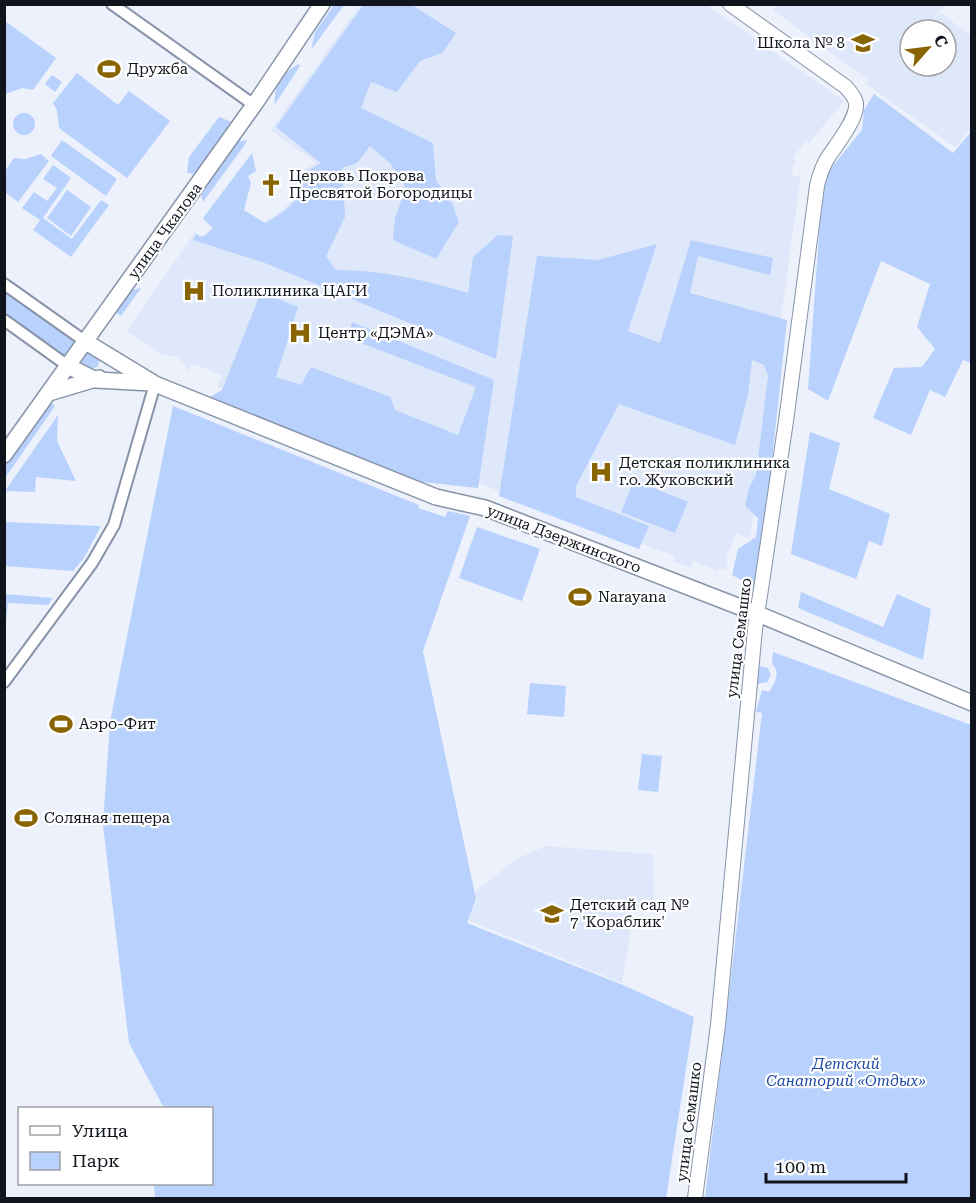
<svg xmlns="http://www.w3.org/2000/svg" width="976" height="1203" font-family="'Roboto Serif',serif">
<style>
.built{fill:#dee8fa;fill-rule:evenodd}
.green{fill:#b8d1fd}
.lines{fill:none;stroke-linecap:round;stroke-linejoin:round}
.minor-casing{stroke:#8793a8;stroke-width:14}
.tertiary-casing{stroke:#8793a8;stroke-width:16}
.secondary-casing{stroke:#8793a8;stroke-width:18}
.minor{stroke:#fff;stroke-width:10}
.tertiary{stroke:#fff;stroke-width:14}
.secondary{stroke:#fff;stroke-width:15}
.labels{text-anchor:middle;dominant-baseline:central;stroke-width:4.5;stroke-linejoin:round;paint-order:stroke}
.poi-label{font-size:15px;fill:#10151d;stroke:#fff;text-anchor:start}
.street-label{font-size:15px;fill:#10151d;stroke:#fff}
.park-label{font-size:15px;font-style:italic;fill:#1e49a5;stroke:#fff}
</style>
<rect width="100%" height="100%" fill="#ecf1fb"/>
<path class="built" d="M360,5h347l137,96 -35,42 -3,-2 -3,3 -10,14 3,3 -6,9 3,1 -1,6 9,-2 -51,364 -14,-6 -10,25 2,2 -2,10 -7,-2 -1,3 -24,-10 -3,7 -18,-7 2,-5 -457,-169 4,-12 -29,-11 -4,7 -8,-11 -7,-4 -11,-1 -36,-24 68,-99 4,3h5l8,-8 -8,-6 16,-21 33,22h11l13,-8 16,-14 7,-11 -5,-3 2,-12 19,-11 -45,-33z
M777,5h169l-22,23 17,-15 30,23v93l-16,18 -89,-63 2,-4 -95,-70zM910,30h36v36h-36z
M545,846l108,8 1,55 -20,-1 -12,75 -154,-63 9,-21 -2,-7 40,-32z"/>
<path class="green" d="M364,4l48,1 44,28 -14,20 -22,8 -23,31 -26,-10 -10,26 72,35 3,37 16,23 7,19 -23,37 -43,-19 2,-22 11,-30 -16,-25 -20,-17 -13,17 -15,5 3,49 -19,39 10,14c46,0 89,10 132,23l5,-36 25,-22 15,1 -17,123 -231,-96 -72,-23 3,-6 4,3 5,-1 8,-8 -10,-10 49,-65 4,18 -8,5 3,7 -7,27 21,13c17,-9 28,-17 37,-33l-4,-6 3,-9 20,-12 -45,-36z
M334,5h10l-33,45 4,-18z
M5,21l51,37 -23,32 -11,-2 -17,6z
M298,64l2,2 -25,38c-2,-19 8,-31 23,-40z
M77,73l41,32 11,-14 41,30 -43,57 -68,-50 -2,-18 -4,-7z
M52,75l10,7 -7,10 -10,-8z
M874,94l79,59 18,-21v231l-8,-3 -18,37 -15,-7 -19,45 -38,-17 21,-50 28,-1 13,-18 -18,-22 13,-43 -49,-23 -53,140 -20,-12 15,-211 39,-48 2,-20z
M13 124a11 11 0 1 1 22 0a11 11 0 1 1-22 0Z
M219,117l15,6 -37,51 -10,-1 2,-16z
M62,140l55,39 -11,17 -55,-40z
M247,140l-1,3 -43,59 -2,-7 2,-5 34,-48z
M41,154l8,7 -31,41 -13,-10v-21l9,-13 11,1z
M53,165l18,13 -28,40 29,21 29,-39 8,5 -38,52 -38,-27 7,-10 -18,-12 12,-16 13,9 10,-13 -14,-9z
M67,190l24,17 -20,29 -24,-18z
M691,240l82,18 -3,17 -72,-19 -8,37 97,27 -29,269 -26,-14 6,-26 18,-12 2,-19 -13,-12 4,-18 7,-13 12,-99 -4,-11 -12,-5 -4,34 -13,51 -116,-41 -43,82v11l73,29 -10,23 -140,-53 38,-240 61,4 59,-16 -29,87 32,12z
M141,288l-20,28 -6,-4 17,-22z
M5,289l71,51 -12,16 -59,-43z
M261,292l37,15 -22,70 25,8 10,-18 79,30 5,13 63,25 18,-48 -128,-49 4,-16 142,58 -16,108 -64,-7 -209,-81 17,-10z
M86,349l14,8 -2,9 -9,5 -8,-6 -2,-3z
M50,402l5,4 -50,72v-13z
M173,406l246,99 -1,3 27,9 3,-6 22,5 -47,135 53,248 -9,24 158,63 69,31 -28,181h-511l-1,-14h58v-76h-48l-35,-65 -26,-218 7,-103z
M58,415l-1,26 19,40 -40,-4 -1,15 -30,-1z
M810,432l30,11 -11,46 61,25 -8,32 -13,-5 -13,38 -65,-25z
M634,480l54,22 -13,31 -54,-21z
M5,522l96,4 -17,32 -11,13 -68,-5z
M477,527l63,22 -18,52 -63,-23z
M801,592l82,35 14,-33 34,15 -8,51 -125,-52z
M5,594l48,4 -5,7 -40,-2 -3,28z
M773,652l198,73v473h-266l57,-485 -6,-1 6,-22 7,2c6,-9 12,-20 3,-28z
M760,666l8,2 3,7 -4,7 -10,2 -3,-5 1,-9z
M530,683l36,3 -2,31 -37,-3z
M642,754l20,2 -4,36 -20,-2z"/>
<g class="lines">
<g class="minor-casing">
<path id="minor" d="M112,4l142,101
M4,284l82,58
M4,320l64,46
M4,682l88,-119 22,-38 41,-141"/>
</g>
<g class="tertiary-casing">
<path id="tertiary" d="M695,1198l23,-173 37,-396 31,-208 31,-235c2,-10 5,-18 10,-27 8,-13 31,-40 29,-56 -1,-6 -6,-11 -10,-16l-116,-83"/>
</g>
<g class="secondary-casing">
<path id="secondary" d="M86,342l69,42 281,113 49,11 273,106 214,89
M68,366l28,14 56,3
M49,393l50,-15
M4,455l250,-350 68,-101"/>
</g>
<use href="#minor" class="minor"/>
<use href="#tertiary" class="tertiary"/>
<use href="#secondary" class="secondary"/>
</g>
<defs>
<g id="school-bare" transform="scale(1.8)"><path d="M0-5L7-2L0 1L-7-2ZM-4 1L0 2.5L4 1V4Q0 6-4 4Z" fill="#896402" stroke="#fff" stroke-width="2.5" paint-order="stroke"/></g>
<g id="stadium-bare" transform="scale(1.8)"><path d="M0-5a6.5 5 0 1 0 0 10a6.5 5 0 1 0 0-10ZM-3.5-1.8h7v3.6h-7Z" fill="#896402" stroke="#fff" stroke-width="2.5" paint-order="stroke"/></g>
<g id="church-bare" transform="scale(1.8)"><path d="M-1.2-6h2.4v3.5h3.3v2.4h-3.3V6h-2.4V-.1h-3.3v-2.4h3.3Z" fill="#896402" stroke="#fff" stroke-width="2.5" paint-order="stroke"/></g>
<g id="hospital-bare" transform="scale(1.8)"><path d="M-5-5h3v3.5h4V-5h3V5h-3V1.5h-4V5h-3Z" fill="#896402" stroke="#fff" stroke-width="2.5" paint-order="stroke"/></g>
</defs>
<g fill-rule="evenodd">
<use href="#school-bare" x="863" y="43"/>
<use href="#stadium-bare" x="109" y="69"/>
<use href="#church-bare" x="271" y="185"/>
<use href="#hospital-bare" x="194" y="291"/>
<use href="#hospital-bare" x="300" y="333"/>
<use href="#hospital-bare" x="601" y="472"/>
<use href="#stadium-bare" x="580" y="597"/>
<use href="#stadium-bare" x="61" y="724"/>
<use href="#stadium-bare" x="26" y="818"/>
<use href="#school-bare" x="552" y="914"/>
</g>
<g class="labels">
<g class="poi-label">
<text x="845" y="43" text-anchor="end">Школа № 8</text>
<text x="127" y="69">Дружба</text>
<text x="289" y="176">Церковь Покрова<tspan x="289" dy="17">Пресвятой Богородицы</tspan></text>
<text x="212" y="291">Поликлиника ЦАГИ</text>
<text x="318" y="333">Центр «ДЭМА»</text>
<text x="619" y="463">Детская поликлиника<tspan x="619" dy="17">г.о. Жуковский</tspan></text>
<text x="598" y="597">Narayana</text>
<text x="79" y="724">Аэро-Фит</text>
<text x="44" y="818">Соляная пещера</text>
<text x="570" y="905">Детский сад №<tspan x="570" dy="17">7 'Кораблик'</tspan></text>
</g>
<g class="street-label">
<text transform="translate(165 231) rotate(-54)">улица Чкалова</text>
<text transform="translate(564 539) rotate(21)">улица Дзержинского</text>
<text transform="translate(739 638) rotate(-83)">улица Семашко</text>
<text transform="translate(689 1122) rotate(-83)">улица Семашко</text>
</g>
<g class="park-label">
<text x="846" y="1064">Детский<tspan x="846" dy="17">Санаторий «Отдых»</tspan></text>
</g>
</g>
<rect width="976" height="1203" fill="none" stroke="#10151d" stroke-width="12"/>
<rect x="18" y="1107" width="195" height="78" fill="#ffffff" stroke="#9fa1a5" stroke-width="1.5"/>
<rect x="30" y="1126" width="30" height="9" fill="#ffffff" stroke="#9fa1a5" stroke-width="1.5"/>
<text x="72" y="1137" font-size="18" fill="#10151d">Улица</text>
<rect x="30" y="1152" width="30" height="18" fill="#b8d1fd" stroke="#9fa1a5" stroke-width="1.5"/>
<text x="72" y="1167" font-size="18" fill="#10151d">Парк</text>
<g transform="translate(928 48) rotate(62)"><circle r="28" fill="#ffffff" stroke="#9fa1a5" stroke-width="1.5"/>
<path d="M0-4.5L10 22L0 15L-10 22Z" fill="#896402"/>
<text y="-9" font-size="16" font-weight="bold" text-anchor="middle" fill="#10151d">С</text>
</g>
<path d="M766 1173v9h140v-9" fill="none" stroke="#10151d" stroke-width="3"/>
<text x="775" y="1173" font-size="18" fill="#10151d" stroke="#ffffff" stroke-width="4.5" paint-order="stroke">100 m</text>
</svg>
